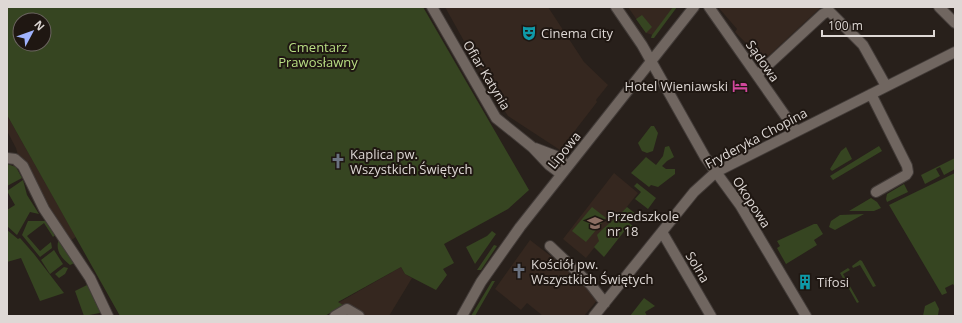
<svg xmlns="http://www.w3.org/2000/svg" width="962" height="323" font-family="'Open Sans',sans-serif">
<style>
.built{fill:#35271f}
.green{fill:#364521;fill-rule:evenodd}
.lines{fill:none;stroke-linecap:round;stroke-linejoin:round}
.minor-casing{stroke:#423b38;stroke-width:12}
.minor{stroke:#706660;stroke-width:10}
.labels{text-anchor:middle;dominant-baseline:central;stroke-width:4;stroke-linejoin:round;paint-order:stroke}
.poi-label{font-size:13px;fill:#ded8d5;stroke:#1f1712;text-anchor:start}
.park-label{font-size:13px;fill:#b9df84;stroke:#1f1712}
.street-label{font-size:13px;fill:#ded8d5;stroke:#1f1712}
</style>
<rect width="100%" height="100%" fill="#28201b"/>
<path class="built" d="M445,7h103l36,55 24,23 -12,15 1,2 -37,48 -52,-34 -15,-23z
M628,7h46l-21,28 -7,-2z
M718,7h103l-60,56 -12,-12 3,-2 -17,-17 2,-3z
M7,115l69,122 -8,5 -49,-83 -3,-11 -9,-17z
M614,173l24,20 -52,65 -23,-19z
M530,240l53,41 15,18 -14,17h-41l-16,-13 -6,7 -26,-21z
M401,267l4,7 7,4 -23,38h-27l-24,-13z"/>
<path class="green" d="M7,7h416l106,183 -21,19 -64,35 10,19 -11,6 4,6 -11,15 -31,-16 -4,-7 -63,35 5,3 -18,11h-205l-113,-201zM20,20h24v24h-24z
M673,7h4l-23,31h-3l1,-3z
M642,15l10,12 -6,6 -10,-14z
M651,126h3l4,7 -5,18 -6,2 -5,-2 -4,-8z
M669,146l5,11 -7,4 -5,5 4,3h9v5l-17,13 -7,-2 -2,2 -18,-14 15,-16 10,8 7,-9 2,-9z
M879,146l3,5 -49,29 -3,-4z
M846,147l6,12 -20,12 -2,-2 11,-18z
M955,158v11l-11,6 -4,-8 -4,2 4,7 -15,8 -4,-9z
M7,164l9,3 6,11 -15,8z
M955,173v114l-2,-3 -8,4 2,5 -5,2 -53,-90z
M23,180l4,15 12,19 -9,-2 -13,23 -10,-9v-16l8,-5 -8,-14z
M637,183l19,15 -8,11 -13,-10 6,-7 -7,-6z
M904,184l4,8 -21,10 -1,-3 1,-5z
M871,198l6,4 4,6 -7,3h-25z
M592,207l14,11 -20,24 -14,-11z
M627,207l10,8 -5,5h-2l-1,3 4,3 -4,5 -3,-2 -22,28 -10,-10 5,-6 -2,-6c10,-11 21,-18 30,-28z
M864,214l-29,16 -6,-3 2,-6 9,-6z
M28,221h21l8,12 -4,4 -9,-14 -17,13 13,15 11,-9 1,6 -12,9 -18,-22z
M814,224h3l6,10 -9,6 3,5 -31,19 -9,-16 3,-2 -3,-5z
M7,230l11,9 2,-1 14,16 30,39 -24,8 -19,-43 -14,4z
M492,231l4,3 -21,30 -9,-17 21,-11z
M60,237l17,25 -7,3c-10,-8 -16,-17 -10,-28z
M494,245l3,1 -16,24h-4z
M54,250l9,14 -13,10 -9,-14z
M860,260l2,1 14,25 -3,1 -13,-22 -7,3 -1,-2z
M64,267l4,1 -3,6 -6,4 -4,-4z
M848,268l2,2 -7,4 16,28 -2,1 -17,-30z
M492,281h3l-20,35h-4z
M91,283l14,29 -21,4 -9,-25z
M644,298l11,8 -10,6 2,4h-17z
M935,301l4,8 -1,6 -15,1 2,-10z"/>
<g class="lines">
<g class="minor-casing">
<path id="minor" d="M432,7l64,111 36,29 17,18 12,9
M616,7l26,38 63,112 35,48 66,111
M709,7l87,124
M939,7l16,16
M757,75l66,-61 6,-3 34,34 23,41
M871,94l36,72 1,6 -2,3 -30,17
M535,148l21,8 12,10
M7,158l8,1 8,7 21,43 46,69 18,38
M662,232l49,84
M550,246l41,39 14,18
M335,316l12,-7 12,7
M462,316l19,-34 39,-55 174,-220
M594,316l100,-124 22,-20 239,-120"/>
</g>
<use href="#minor" class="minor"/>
</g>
<defs>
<g id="theatre-bare" transform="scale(1.2)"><path d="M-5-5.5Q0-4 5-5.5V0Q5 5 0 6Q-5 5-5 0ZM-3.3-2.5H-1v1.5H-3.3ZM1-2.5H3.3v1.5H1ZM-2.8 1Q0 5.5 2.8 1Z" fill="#0f9aa8" stroke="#1f1712" stroke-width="2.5" paint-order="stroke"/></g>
<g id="hotel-bare" transform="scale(1.2)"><path d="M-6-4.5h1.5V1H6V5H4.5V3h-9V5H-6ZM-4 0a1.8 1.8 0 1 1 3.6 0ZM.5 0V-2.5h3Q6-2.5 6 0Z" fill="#d1479c" stroke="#1f1712" stroke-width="2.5" paint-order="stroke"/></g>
<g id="church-bare" transform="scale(1.2)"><path d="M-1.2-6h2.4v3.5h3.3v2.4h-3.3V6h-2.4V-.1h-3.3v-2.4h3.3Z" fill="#6b7280" stroke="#1f1712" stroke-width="2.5" paint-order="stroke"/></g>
<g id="school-bare" transform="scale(1.2)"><path d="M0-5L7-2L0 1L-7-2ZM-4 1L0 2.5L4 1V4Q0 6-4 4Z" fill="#8d6e63" stroke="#1f1712" stroke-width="2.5" paint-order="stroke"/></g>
<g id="building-bare" transform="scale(1.2)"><path d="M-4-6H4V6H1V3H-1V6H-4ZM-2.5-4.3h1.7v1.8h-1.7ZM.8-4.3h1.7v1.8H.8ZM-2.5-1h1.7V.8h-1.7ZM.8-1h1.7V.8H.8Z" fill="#0f9aa8" stroke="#1f1712" stroke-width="2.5" paint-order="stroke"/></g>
</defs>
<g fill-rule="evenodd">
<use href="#theatre-bare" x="529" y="33"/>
<use href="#hotel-bare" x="740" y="86"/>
<use href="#church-bare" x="338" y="161"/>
<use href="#school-bare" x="595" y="223"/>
<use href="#church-bare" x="519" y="271"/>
<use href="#building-bare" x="805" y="282"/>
</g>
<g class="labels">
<g class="poi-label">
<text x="541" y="33">Cinema City</text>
<text x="728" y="86" text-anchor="end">Hotel Wieniawski</text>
<text x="350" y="154">Kaplica pw.<tspan x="350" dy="15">Wszystkich Świętych</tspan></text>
<text x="607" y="216">Przedszkole<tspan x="607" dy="15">nr 18</tspan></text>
<text x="531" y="264">Kościół pw.<tspan x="531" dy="15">Wszystkich Świętych</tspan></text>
<text x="817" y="282">Tifosi</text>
</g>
<g class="park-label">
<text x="318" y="47">Cmentarz<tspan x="318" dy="15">Prawosławny</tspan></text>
</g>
<g class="street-label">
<text transform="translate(763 61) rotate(55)">Sądowa</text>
<text transform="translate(487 75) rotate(59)">Ofiar Katynia</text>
<text transform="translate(756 138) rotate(-28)">Fryderyka Chopina</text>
<text transform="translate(564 150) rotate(-51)">Lipowa</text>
<text transform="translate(752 202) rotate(57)">Okopowa</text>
<text transform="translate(698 267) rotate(59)">Solna</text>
</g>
</g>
<rect width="962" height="323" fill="none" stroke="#ded8d5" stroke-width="16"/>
<g transform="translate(32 32) rotate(49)"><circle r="19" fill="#1f1712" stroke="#6b6460"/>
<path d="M0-3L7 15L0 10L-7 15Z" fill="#a0b3fd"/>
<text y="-6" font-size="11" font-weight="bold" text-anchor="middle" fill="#ded8d5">N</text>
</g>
<path d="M822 30v6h112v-6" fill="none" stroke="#ded8d5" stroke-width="2"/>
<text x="828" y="30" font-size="12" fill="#ded8d5" stroke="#1f1712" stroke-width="3" paint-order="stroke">100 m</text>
</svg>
